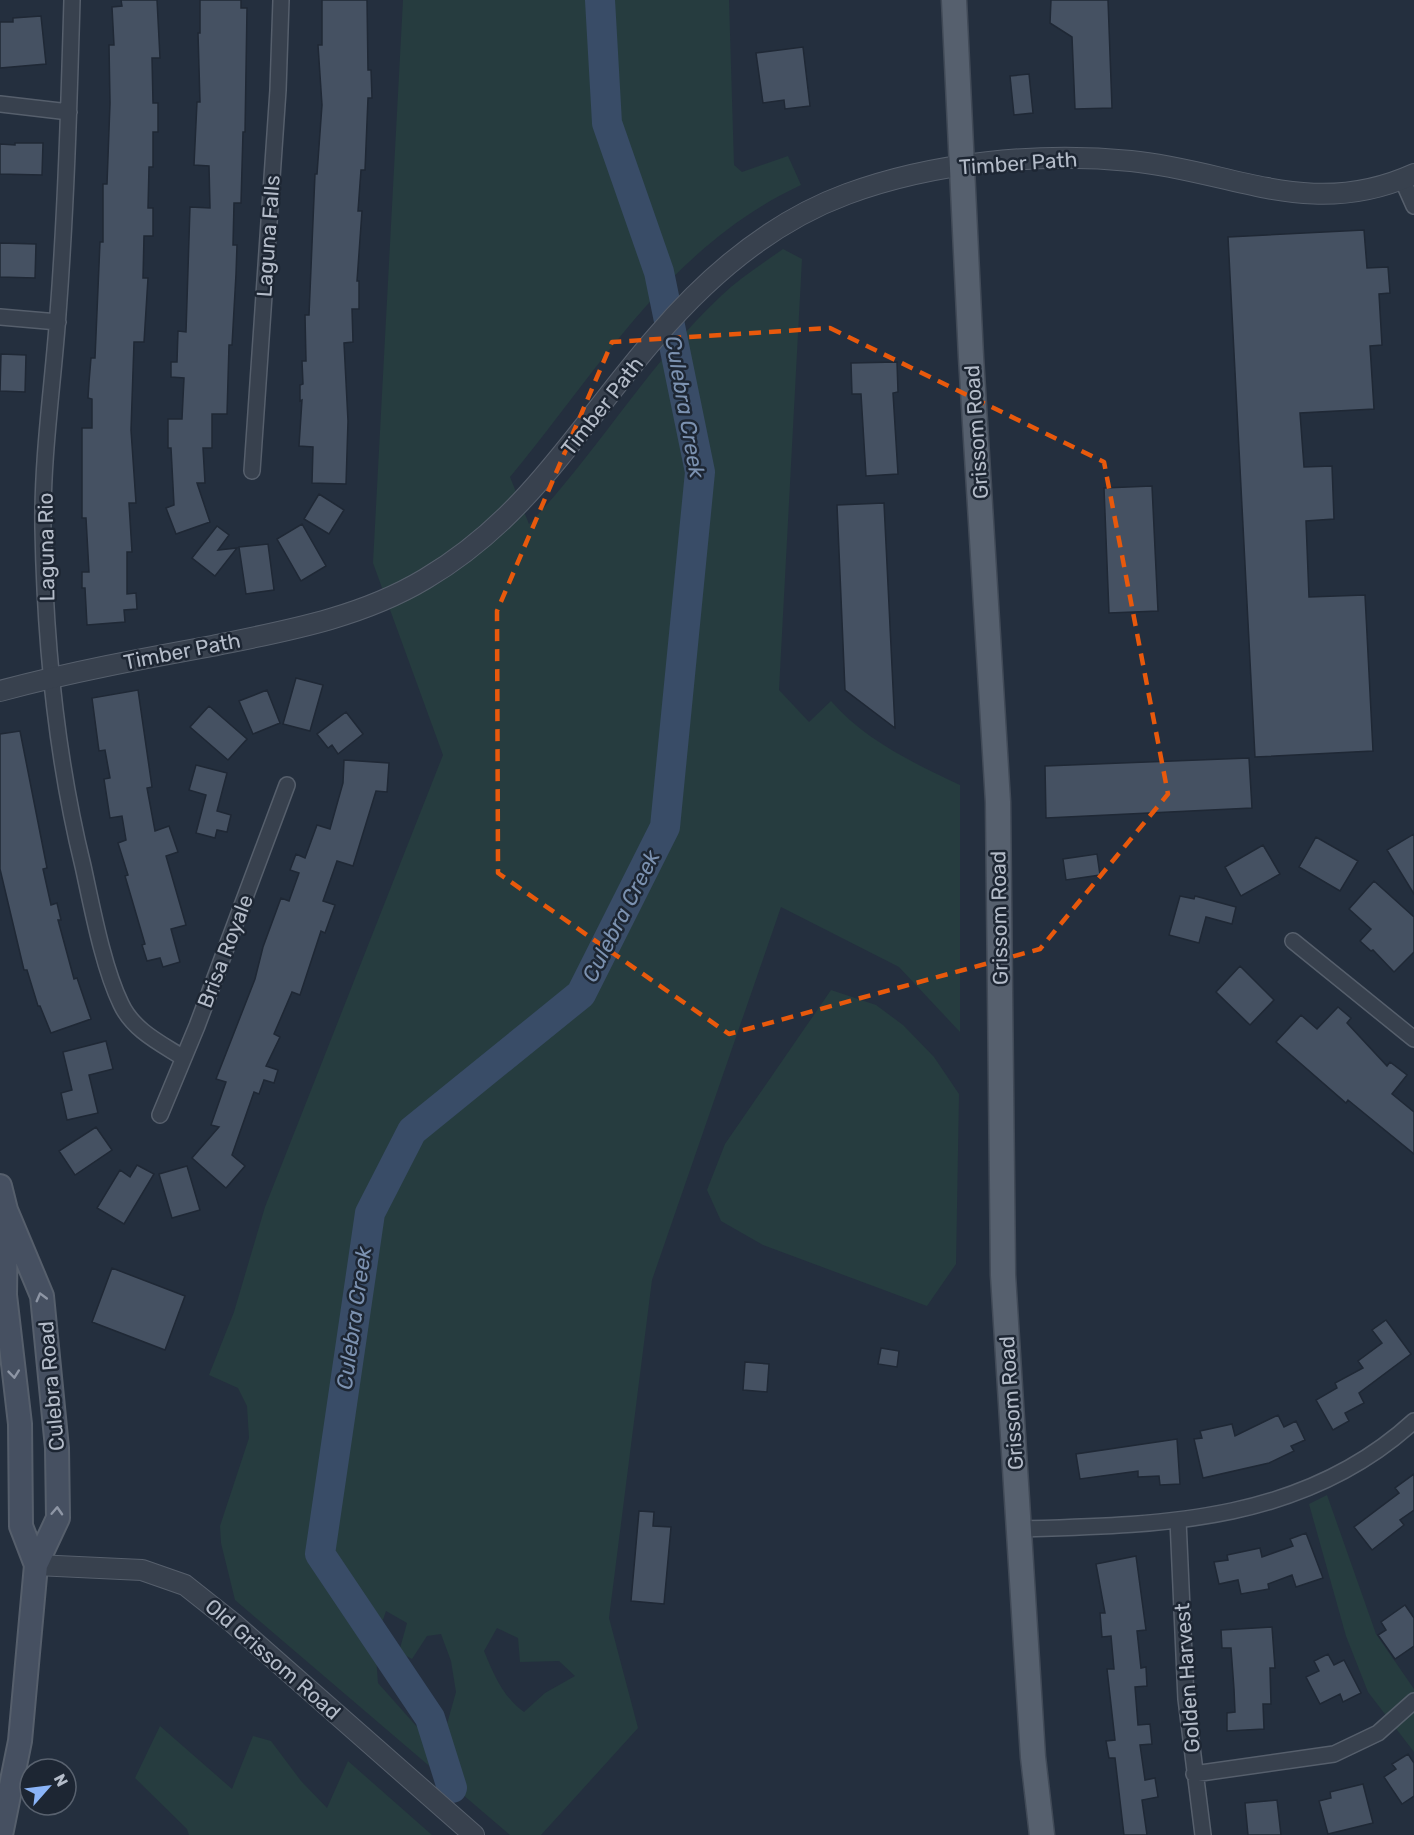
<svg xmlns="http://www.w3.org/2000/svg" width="1414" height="1835" font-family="Rubik,sans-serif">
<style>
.green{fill:#263c3f;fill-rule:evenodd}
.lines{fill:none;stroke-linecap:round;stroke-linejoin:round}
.river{stroke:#394c67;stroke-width:30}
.building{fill:#455162;stroke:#1f2835;stroke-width:1.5}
.minor-casing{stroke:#565f6c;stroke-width:18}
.tertiary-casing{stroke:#565f6c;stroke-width:22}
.secondary-casing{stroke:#565f6c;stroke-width:26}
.primary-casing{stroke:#414a57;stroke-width:27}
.minor{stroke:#38414e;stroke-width:15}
.tertiary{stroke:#38414e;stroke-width:20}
.secondary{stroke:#465061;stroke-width:22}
.primary{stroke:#56606e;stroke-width:24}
.oneway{stroke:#8e96a5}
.marked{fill:none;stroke:#e8590c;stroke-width:4.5;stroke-dasharray:12 8;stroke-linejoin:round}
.labels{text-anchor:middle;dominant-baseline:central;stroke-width:5;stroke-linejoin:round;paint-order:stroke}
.street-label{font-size:21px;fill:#b4bcc9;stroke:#1d2633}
.water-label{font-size:22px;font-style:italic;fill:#7c92b1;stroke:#1d2633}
</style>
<rect width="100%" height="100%" fill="#242f3e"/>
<path class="green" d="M403,0h326l5,165 8,7 46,-16 13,29c-133,62 -201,184 -291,292l19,47c69,-72 119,-160 192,-228 19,-18 41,-32 62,-47l19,10 -23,431 30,32 22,-21c34,39 82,62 129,84v247l-61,-65 -118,-60 -129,373 -43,338 29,110 -97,107h-31l-275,-235 -14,-57 -1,-17 29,-88 -2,-32 -9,-18 -29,-13 25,-63 31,-105 178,-452 -70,-192zM386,1611l21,12 -8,29 13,7 15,-23 14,-2 10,27 5,31 -9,32 -29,4 -40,-45 -3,-40zM497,1628l21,10 2,24 39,-1 16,15 -30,17 -21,19c-21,-15 -30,-37 -40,-61z
M831,990l45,15 27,20 31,32 25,37 -3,170 -29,42 -164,-61 -42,-24 -14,-31 18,-46z
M1327,1495l49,139 38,55v63l-46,-60 -22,-56 -37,-132z
M160,1726l72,63 21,-53 18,5 30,40 26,27 21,-47 84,74h-243l-2,-6 -52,-51z"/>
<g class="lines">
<path class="river" d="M452,1788l-22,-70 -110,-164 50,-341 42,-82 169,-137 84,-167 35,-355 -41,-200 -52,-149 -7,-123"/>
</g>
<path class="building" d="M121,0h36l3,58h-8l1,45h5v29h-5v35h-4l-1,41h5v28h-9l-1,42h5l-4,64h-10l-3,88 5,73h-7l3,49h-5v42l9,-1 1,16 -13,1 1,12 -38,3 -2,-37h-3v-16h7l-3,-54h-4v-90h10v-29l-4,-1 1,-16 2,-24h4l5,-116h3v-58h4l3,-81 -1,-58h5l-2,-38 10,-1z
M200,0h41v8h6l-2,124h-2l-2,71h-7l-1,42h4l-1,29 -4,71h-3l-2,69h-15v34h-9l2,35h-8l13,39 -34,12 -10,-26 8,-3 -3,-57h-3v-29h14l2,-41 -13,-1v-15h6l1,-31 8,1 4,-125 20,1 -1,-42 -15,-1 3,-63h3l-2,-69h2z
M322,0h45l1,70h3l1,28h-4l-3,72h-4l-3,41h4l-5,70h2v28h-7l1,33 -9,1 4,78 -2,63 -34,-1 1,-36 -14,-1 3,-46 -2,1v-16l3,-1 -1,-23h4l-1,-46h4l6,-141h2l5,-69 -4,-60h4z
M1051,0h57l4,108 -37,1 -3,-72 -22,-14z
M41,16l5,48 -46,4v-46h13v-4z
M803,47l7,59 -25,3 -1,-9 -21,3 -7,-50z
M1029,74l4,39 -19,2 -4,-39z
M15,143h28l-1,32 -42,-1v-30l15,1z
M1364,230l3,38 21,-1 2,26 -11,1 3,51 -12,1 4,63 -74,4 4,54 28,-1 2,53 -28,2 3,76 56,-2 8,156 -118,6 -27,-520z
M0,243l36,1 -1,34 -35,-1z
M1,354l25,1 -1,37 -25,-1z
M897,362l1,30 -5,1 5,81 -32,2 -5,-82h-9l-1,-31z
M1152,486l6,125 -49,2 -5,-125z
M319,494l25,16 -15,24 -25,-15z
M884,503l11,225 -50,-38 -8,-185z
M302,524l24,42 -25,15 -24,-42z
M217,526l12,9 -11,15 19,-2 -22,28 -23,-18z
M268,544l6,46 -28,4 -7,-47z
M296,678l27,7 -13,46 -27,-7z
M138,690l14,97 -5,1 8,43 14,-5 9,26 -12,4 20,69 -15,4 9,33 -17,5 -3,-9 -13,3 -5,-16 3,-1 -20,-68 3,-1 -10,-32 8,-3 -4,-24 -12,2 -6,-39 6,-1 -5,-28 -6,1 -7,-53z
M267,690l13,33 -27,11 -14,-33z
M209,706l38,33 -19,21 -38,-33z
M346,712l17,22 -25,20 -6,-9 -4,3 -11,-14z
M20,731l27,137 -4,1 8,36 6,-2 4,17h-3l16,59 3,-1 14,41 -40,14 -11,-27h-2l-11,-36h-3l-24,-101v-135z
M1249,758l3,50 -206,10 -1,-52z
M344,760l45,3 -2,29 -11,-1 -23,75 -16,-5 -14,40 12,4 -10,28 -4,-2 -21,64 -8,-3 -18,42 6,3 -14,29 12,4 -4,13 -10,-3 -5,14 -5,-2 -22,63 13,11 -19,22 -34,-30 27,-31 -8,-2 15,-43 -10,-3 39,-100 8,-32 18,-49 8,3 10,-28 -9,-3 6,-16 9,4 12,-33 13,4 13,-46z
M196,765l31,8 -10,38 14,4 -4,17 -10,-2 -2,8 -19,-5 10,-38 -17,-5z
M1414,834v60l-27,-44z
M1316,837l42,24 -18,30 -41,-24z
M1263,845l17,29 -39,22 -16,-29z
M1097,854l3,21 -34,5 -3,-21z
M1374,881l40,36v35l-20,20 -21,-22 -2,1 -11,-10 11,-12 -22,-20z
M1180,896l14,3 1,-3 41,11 -4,17 -26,-7 -7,26 -30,-8z
M1240,966l34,34 -24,25 -34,-33z
M1338,1007l13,11 -4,5 40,43 3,-4 17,13 -15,19 22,18v42l-66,-54 -2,3 -70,-61 25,-27 16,14z
M106,1041l7,28 -24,6 9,38 -31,7 -6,-27 11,-3 -9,-38z
M96,1127l16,23 -37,25 -16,-24z
M137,1165l17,9 -30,50 -27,-16 23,-38 10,7z
M187,1166l13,44 -28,8 -13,-44z
M112,1268l73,28 -20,54 -73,-28z
M1386,1320l25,34 -52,39 5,10 -19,10 4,8 -16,9 -17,-30 21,-12 -2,-5 28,-15 -5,-7 24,-18 -10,-13z
M881,1348l18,3 -2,16 -19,-3z
M745,1362l24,2 -2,28 -24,-2z
M1278,1415l6,12 12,-6 9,19 -14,6 3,5 -25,12 -66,15 -9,-39 8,-1 -2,-7 32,-7 3,12z
M1177,1439l3,45 -20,1 -1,-9 -21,1v-6l-58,8 -4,-25z
M1414,1474v36l-14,10 4,5 -32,25 -18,-23 45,-34 -4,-5z
M639,1511l15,1 -1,14 18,1 -7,77 -33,-3z
M1306,1533l17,45 -27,9 -4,-12 -24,9 1,5 -28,5 -3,-14 -19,4 -5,-22 14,-2 -1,-5 33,-7 2,9 31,-11 -3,-7z
M1136,1556l10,74 -9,1 4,37 5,-1 1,19 -12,1 3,38 12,-1 2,20 -12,1 5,35 10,-2 3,19 -16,3 5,35h-23l-9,-77h-6l-3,-17 9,-1 -8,-71h7l-3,-33 -9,1 -2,-24h5l-9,-49z
M1405,1605l9,13v28l-19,13 -17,-24 8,-5 -5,-8z
M1272,1627l3,41h-5l1,36h-8l1,25 -37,2v-18l8,-1 -1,-23 -3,-41h-9l-1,-18z
M1328,1654l6,11 10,-5 17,33 -18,9 -3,-8 -20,10 -14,-27 13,-6 -5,-10z
M1408,1754l6,9v33l-12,8 -18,-27 12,-8 -4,-5z
M1363,1784l10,39 -45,11 -9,-33 12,-3 -1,-6z
M1277,1800l4,35h-33l-3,-32z"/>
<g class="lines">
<g class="minor-casing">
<path id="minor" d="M72,0c-3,105 -6,209 -14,314 -5,71 -16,142 -15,214 2,113 13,228 40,338 9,41 20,101 38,138 12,26 39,39 61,53
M0,104l69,8
M1402,179l12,27
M0,317l58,5
M252,471l26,-381 3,-90
M1293,941l121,98
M160,1115l37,-89 90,-241
M1178,1520l8,179 17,136
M1019,1529c143,-4 284,-6 395,-108
M1194,1774l140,-20 44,-21 36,-32"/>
</g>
<g class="tertiary-casing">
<path id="tertiary" d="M0,691c70,-19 141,-32 212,-45 73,-15 148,-28 213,-67 105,-62 154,-154 231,-242 52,-61 115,-115 191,-143 87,-32 192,-42 284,-33 102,10 179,60 283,13
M36,1565l106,5 43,15 48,38 241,212"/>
</g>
<g class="secondary-casing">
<path id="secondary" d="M0,1186l6,24 36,86 15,152 1,70 -22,47 -16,176 -19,94
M6,1219l-1,76 15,129 1,102 15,39"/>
</g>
<g class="primary-casing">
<path id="primary" d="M954,0l17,357 27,445 5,473 30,482 9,78"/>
</g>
<use href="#minor" class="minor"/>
<use href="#tertiary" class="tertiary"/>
<use href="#secondary" class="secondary"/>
<use href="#primary" class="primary"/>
</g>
<defs><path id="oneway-chevron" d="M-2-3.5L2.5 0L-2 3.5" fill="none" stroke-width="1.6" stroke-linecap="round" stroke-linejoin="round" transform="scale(1.5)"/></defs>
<g class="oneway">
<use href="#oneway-chevron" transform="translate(41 1297) rotate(-105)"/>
<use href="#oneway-chevron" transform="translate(14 1374) rotate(84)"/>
<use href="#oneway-chevron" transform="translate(57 1511) rotate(-87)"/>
</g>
<path class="marked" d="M830,328l274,134 64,332 -128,155 -311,85 -231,-161 -1,-262 115,-269z"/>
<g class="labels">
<g class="street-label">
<text transform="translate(1018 163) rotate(-4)">Timber Path</text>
<text transform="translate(268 236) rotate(-86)">Laguna Falls</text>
<text transform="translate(602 406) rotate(-52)">Timber Path</text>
<text transform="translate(976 432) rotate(-94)">Grissom Road</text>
<text transform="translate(46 547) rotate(-91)">Laguna Rio</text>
<text transform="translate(182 651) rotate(-11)">Timber Path</text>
<text transform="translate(999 918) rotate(-91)">Grissom Road</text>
<text transform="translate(225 951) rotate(-69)">Brisa Royale</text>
<text transform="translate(51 1386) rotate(-95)">Culebra Road</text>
<text transform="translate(1011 1403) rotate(-94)">Grissom Road</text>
<text transform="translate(273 1659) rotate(41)">Old Grissom Road</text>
<text transform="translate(1187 1678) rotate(-94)">Golden Harvest</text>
</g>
<g class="water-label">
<text transform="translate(685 407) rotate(80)">Culebra Creek</text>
<text transform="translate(621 916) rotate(-63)">Culebra Creek</text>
<text transform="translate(354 1318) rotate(-82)">Culebra Creek</text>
</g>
</g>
<g transform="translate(48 1787) rotate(62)"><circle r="28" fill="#1d2633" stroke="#59626f" stroke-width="1.5"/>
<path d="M0-4.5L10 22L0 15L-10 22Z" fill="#8ab4f8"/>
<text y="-9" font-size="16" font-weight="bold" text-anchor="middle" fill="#b4bcc9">N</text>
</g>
</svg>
